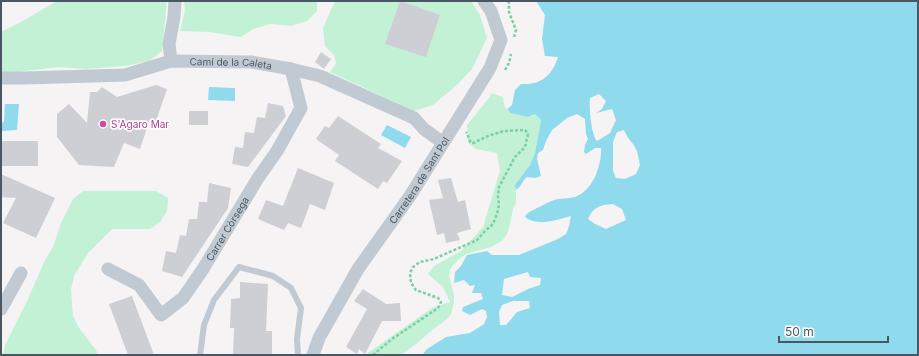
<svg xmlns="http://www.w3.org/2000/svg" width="919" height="356" font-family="Inter,sans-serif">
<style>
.green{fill:#c3f1d5}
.water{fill:#90daee;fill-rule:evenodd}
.building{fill:#cdcfd5}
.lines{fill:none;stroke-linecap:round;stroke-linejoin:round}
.path{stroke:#7ad0a6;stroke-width:2.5;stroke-dasharray:3 2;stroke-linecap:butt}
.service{stroke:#c1cad2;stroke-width:6}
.minor{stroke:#c1cad2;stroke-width:13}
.hotel-dot{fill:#d1479c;stroke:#fff;stroke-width:1.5}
.labels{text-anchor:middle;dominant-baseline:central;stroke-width:3.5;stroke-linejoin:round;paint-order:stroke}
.street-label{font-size:10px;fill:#4a5661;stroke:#fff}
.hotel-label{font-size:10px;fill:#b23c85;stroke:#fff;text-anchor:start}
</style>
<rect width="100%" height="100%" fill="#f5f3f3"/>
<path class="green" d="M56,1h111l-5,50 -13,10 -24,5 -40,3 -26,-2 -43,5h-15v-40l18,-9 35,-20z
M184,1h133v10l-10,10 -16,5 -21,-2 -17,5 -12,8 -32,-5 -29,-1 5,-20z
M335,1h136l9,14 7,23 -15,31 -14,15 -25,21 -19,6 -84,-39 6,-9 -2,-8 -9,-9 -2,-18z
M492,93l11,4c1,19 12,15 25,20l7,-3 6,6 -6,33 -5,12 -15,20 1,5v13l-3,6 -4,19 -2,6 -5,7 -11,6 -25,7 -8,6 -5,5 -3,5 -1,6 5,19v7l-3,12 -4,5 -16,12 -15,13 -15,11h-36l67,-47 18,-6 -7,-15 -15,-13 6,-8 27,-15 22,-24 17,-56 -3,-18 -21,-4 -8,-7 -1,-17 21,-26z
M83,191h73l12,7 -1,13 -7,11 -10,7h-38l-24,24 -14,23 -3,13 2,27 6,12 17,22 2,5h-95l2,-10 23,-46 17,-39 8,-13 8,-24 12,-24z"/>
<path class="water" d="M536,1h382v354h-496l5,-6 19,-12 24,-4 14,-9 3,-7 -1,-6 -4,-2 -12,6 -8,-4 1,-4 20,-8 -2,-6h-9l3,-8 -5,1 -6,-6 -10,3 1,-11 6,-6 6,-11 20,-4 5,4h27l39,-16 8,-5 3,-8 2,-10c-15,4 -32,11 -46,1 2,-5 7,-6 12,-9 5,-2 11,-6 17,-8 6,-2 14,-1 21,-3 18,-6 27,-32 26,-49h-6l-9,6 -2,-2 1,-7 3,-6 -2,-5 -1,-15 -8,-5 -10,4 -15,12 -6,11 -3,9 -5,3 -1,6 4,17 -6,2 -8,-1c-6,5 -4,8 -11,13l-1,-5 15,-20 5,-12 6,-33 -6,-6 -7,3 -17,-4 -4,-4 5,-4 3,-15 6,-6c20,1 31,-8 37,-27l-13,-1 -3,-17 3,-24zM599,94l7,7 -4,8 -6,4 16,-4 4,11 -6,13 -13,8c-6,-7 -8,-33 -7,-43zM624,130l4,8 5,6 4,7 3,14 -4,9 -11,5 -9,-1 -3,-7v-29l4,-10zM613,204l9,5 4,11 -20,9 -11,-5 -7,-5c5,-12 12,-14 25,-15zM528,272l2,5 11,1 -1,7 -12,4 -16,8 -10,-2 2,-16zM529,301l1,7 -13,4 -11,13h-6l-1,-13 3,-7 11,-4z
M209,87l26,1v13l-27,-1z
M5,104h14l-2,26 -16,1v-8l3,-1z
M387,125l24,12 -6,11 -24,-13z"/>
<path class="building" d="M400,1l40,14 -14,42 -41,-13z
M321,52l10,7 -7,10 -9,-7z
M156,85l11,4 -11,32 -6,-2 -10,30 -16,-6 -10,24 -35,-2 -22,-28v-23l12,-10 18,19 3,-31h7l5,-5 15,10z
M268,103l15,3 3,10 -38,51 -16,-3 3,-17 8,1 2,-16 9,1 3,-16 8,1z
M189,111h19v14h-19z
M338,116l43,28 -3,4 24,13 -15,22 -4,-2 -5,8 -43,-28 4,-6 -23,-16 9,-13 4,2z
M1,141h37v25h-37z
M298,168l36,15 -9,27 -15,-6 -9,24 -13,-5 -4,7 -26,-11 8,-19 17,6z
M1,174l54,24 -19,40 -33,-15 13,-25 -15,-1z
M451,178l7,24 7,-2 6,29 -14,4 3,7 -14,3 -2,-10 -7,2 -8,-35 14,-2 -5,-18z
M209,183l22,5 -3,20 -46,69 -20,-6 4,-20 10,2 4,-18 6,1 3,-17h8l2,-17h8z
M240,282l28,2 -2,47h6v24h-39l1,-27h-4l1,-29 9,-1z
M363,289l23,15 14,-1 1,18h-19l-17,33 -6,-5 -2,5 -11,-7 21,-38 -13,-8z
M132,296l22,59h-26l-19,-51z"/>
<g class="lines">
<path class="path" d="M508,1l1,2v9l7,18 -2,7
M505,70l4,-7 2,-9
M373,355l19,-16 46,-31 3,-6 -3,-4 -22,-8 -5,-7 -1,-10 3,-6 7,-5 14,-3 43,-19 8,-9 8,-7 4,-10 2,-9 -1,-9 1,-9 16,-30 10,-10 3,-13 -3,-4 -21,1 -16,5 -15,7 -3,-1v-2l-4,-8"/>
<path class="service" d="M200,355l4,-30 10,-25 25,-33 34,9 18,12 10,20 -4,31 1,16"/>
<g class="minor">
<path d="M171,61l-2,-17 5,-27 1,-16"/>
<path id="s1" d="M1,78h24l100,-3 46,-14 80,1 40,7 29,7 94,42 10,11 19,14"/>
<path id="s2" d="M108,269l31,16 22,30 22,-17 20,-29 55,-91 19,-27 24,-43 -10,-39"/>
<path d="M1,309l20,-36"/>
<path id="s3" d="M313,355l6,-17 39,-69 52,-73 80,-128 11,-28 -10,-29 -7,-10"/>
</g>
</g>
<circle class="hotel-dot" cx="103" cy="124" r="4"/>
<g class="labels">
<g class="street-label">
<text stroke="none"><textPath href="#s1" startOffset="232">Camí de la Caleta</textPath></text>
<text stroke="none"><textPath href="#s3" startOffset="205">Carretera de Sant Pol</textPath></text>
<text stroke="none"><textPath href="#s2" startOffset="182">Carrer Còrsega</textPath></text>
</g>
<g class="hotel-label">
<text x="111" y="124">S'Agaro Mar</text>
</g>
</g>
<rect width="919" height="356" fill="none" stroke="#4a5661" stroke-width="4"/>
<path d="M779 336v6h109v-6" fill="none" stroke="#4a5661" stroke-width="2"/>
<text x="785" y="336" font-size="12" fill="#4a5661" stroke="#ffffff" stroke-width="3" paint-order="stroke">50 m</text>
</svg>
